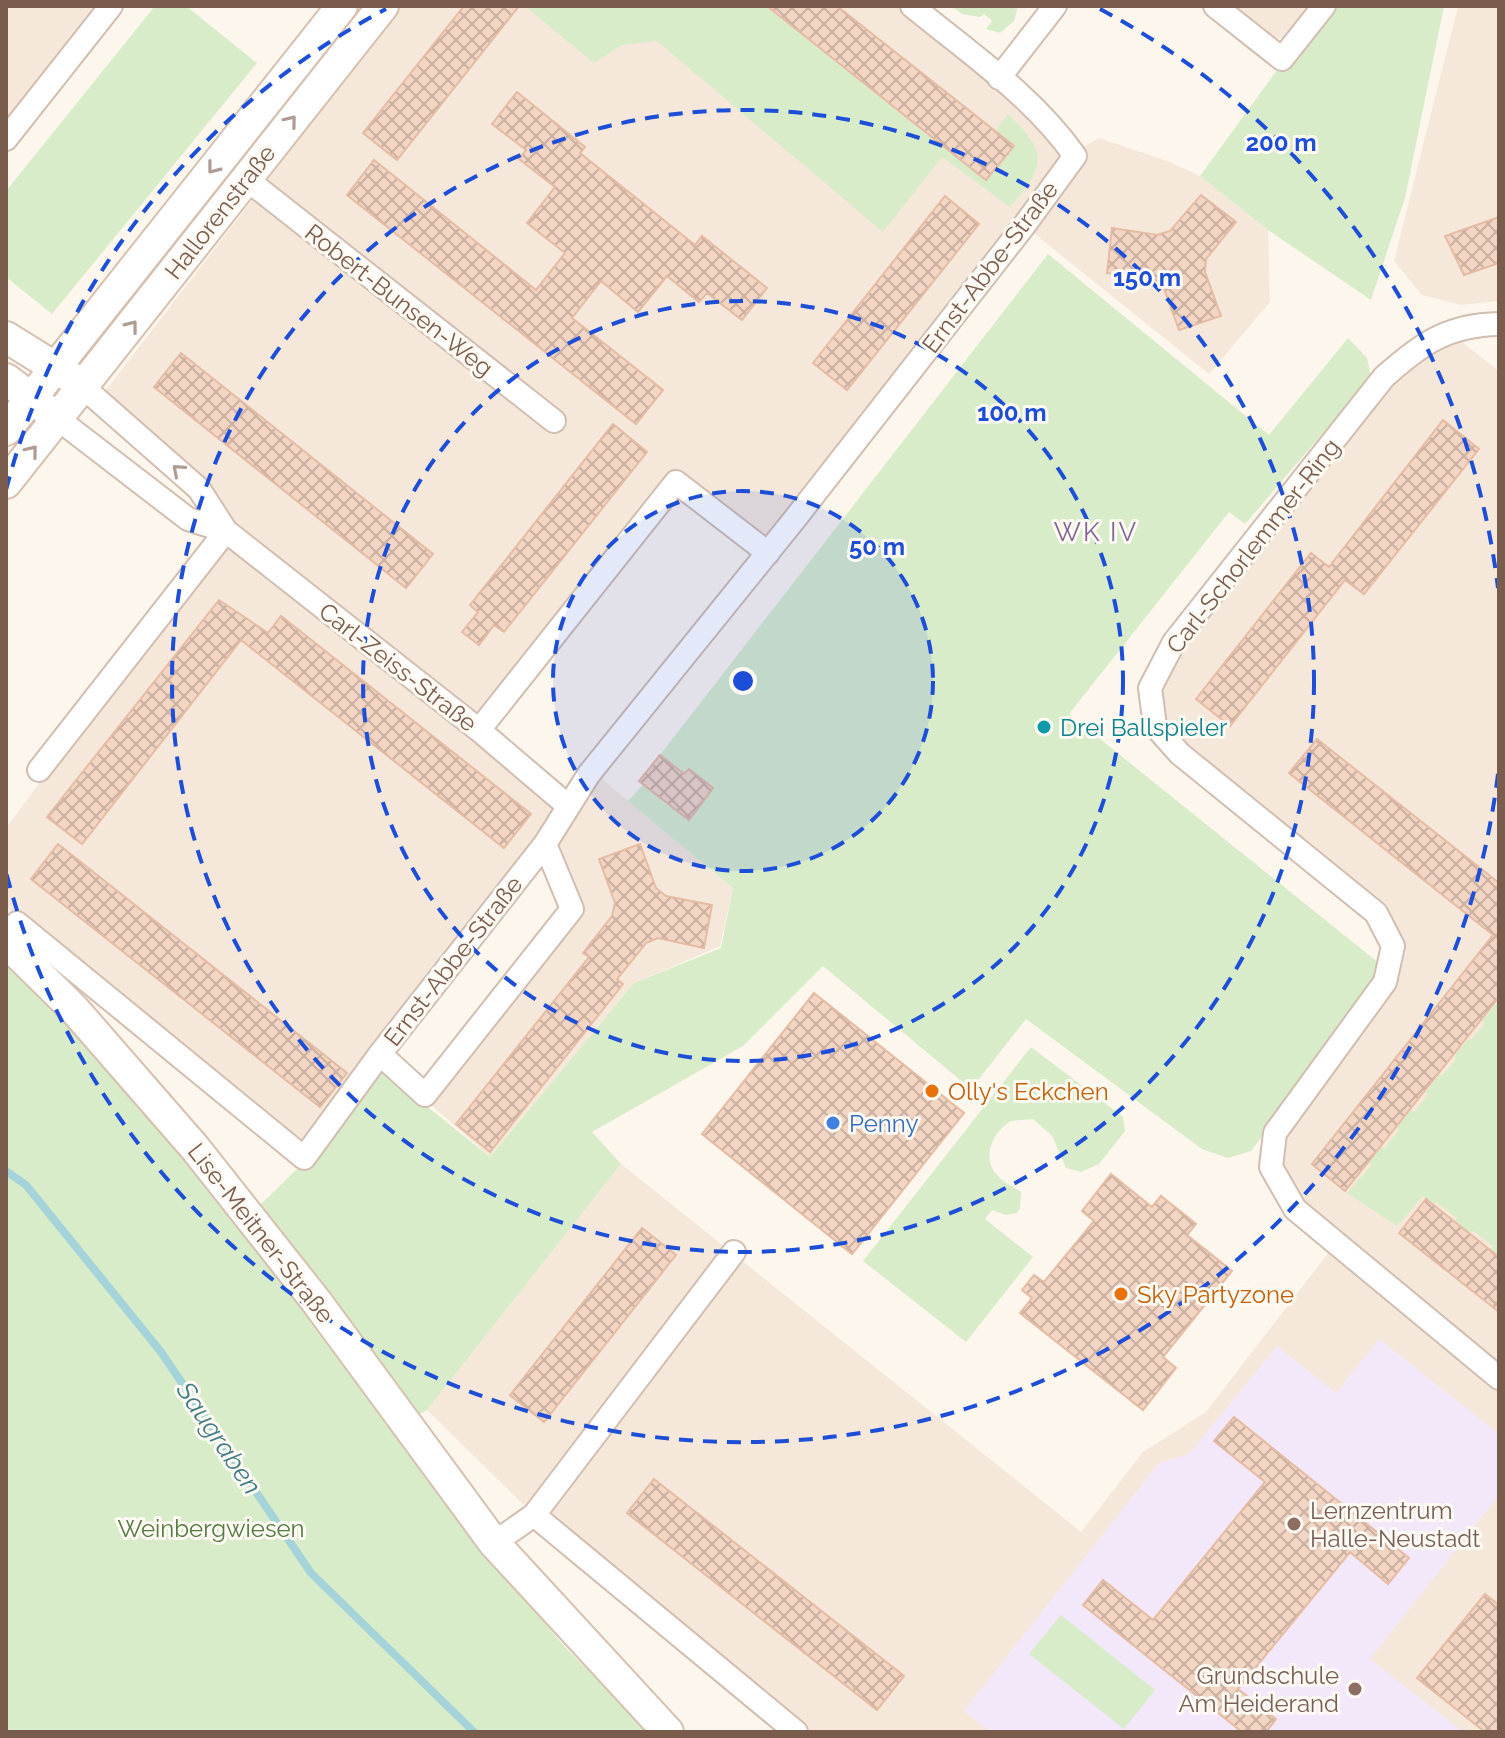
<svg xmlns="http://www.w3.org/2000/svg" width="1505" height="1738" font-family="Raleway,sans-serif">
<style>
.residential{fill:#f5e8da}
.education{fill:#f3e8fa}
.green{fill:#d8ecc9}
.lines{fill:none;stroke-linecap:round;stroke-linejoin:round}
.stream{stroke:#a5d3da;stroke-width:8}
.building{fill:url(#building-cross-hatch);stroke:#e6bba3;stroke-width:2}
.street-casing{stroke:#d1beb0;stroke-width:26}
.secondary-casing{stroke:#d6c0b0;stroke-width:34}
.street{stroke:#fff;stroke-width:22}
.secondary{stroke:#fff;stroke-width:30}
.oneway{stroke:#af9d94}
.ring{fill:none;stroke:#1d4ed8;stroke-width:4;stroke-dasharray:14 10}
.culture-dot{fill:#0f9aa8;stroke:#fffaf3;stroke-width:3}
.food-dot{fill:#e8710a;stroke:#fffaf3;stroke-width:3}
.shop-dot{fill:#3f7fe0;stroke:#fffaf3;stroke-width:3}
.education-dot{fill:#8d6e63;stroke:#fffaf3;stroke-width:3}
.labels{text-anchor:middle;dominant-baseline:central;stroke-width:6;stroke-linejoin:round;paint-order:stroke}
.street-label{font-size:24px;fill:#7a5c4d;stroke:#fffaf3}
.culture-label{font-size:24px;fill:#0d838f;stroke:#fffaf3;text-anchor:start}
.food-label{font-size:24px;fill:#c56008;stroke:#fffaf3;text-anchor:start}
.shop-label{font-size:24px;fill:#366cbe;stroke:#fffaf3;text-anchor:start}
.education-label{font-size:24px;fill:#785e54;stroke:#fffaf3;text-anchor:start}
.park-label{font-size:24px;fill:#537a41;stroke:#fffaf3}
.neighbourhood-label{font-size:26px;letter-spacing:2px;fill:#846695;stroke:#fffaf3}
.water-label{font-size:26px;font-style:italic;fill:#437c86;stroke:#fffaf3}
.centre{fill:#1d4ed8;stroke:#fffaf3;stroke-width:4}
.ring-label{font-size:24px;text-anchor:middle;font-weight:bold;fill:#1d4ed8;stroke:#fffaf3;stroke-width:6;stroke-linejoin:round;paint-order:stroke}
</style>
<defs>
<pattern id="building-cross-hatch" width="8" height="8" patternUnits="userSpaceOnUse" patternTransform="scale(2)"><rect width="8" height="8" fill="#f3d5c3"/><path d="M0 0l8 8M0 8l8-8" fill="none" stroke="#cab0a1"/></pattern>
</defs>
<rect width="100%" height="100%" fill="#fdf6ec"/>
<path class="residential" d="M6,6h116l-116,148z
M401,6h506l176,141 16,-9 71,24 30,14 68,54 2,72 -61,72 -179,-144 -261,335 -95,-73 -182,233 -402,-314z
M1226,6h91l-31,32 -19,1z
M1458,6h41v295l-38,4 -39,-10 -28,-34z
M1449,332l50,39v1361h-703l-262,-217 -107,-105 194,-246 460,368 62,-80 63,-40 129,-168 -64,-77 4,-34 118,-187 -17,-33 -203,-167 -23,-58 246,-321z
M226,531l341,273 25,-33 141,117 -13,58 -86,37 -144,174 -68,-60 150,-187 -26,-65 -243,309 -287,-234 -10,-17v-75z"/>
<path class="education" d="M1379,1339l120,95v61l-129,164 93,73h-472l-27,-21 195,-248 30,-9 88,-108 59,47z"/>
<path class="green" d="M155,6h31l71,57 -205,251 -46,-37v-86z
M525,6h240l221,175 28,-35 -19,-15 13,-17c41,40 38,51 2,93l-68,-50 -59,75 -226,-191 -35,4 -28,18z
M951,6h67l-4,15 -14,12 -14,-4 6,-8 -8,-7 -4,3 -18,-3z
M1330,6h114l-39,192 -34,102 -103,-70 -68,-54 83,-114z
M1048,254l221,181 79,-97 19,20 4,19 -126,147 -16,-12 -160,202 311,250 -8,28 -121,159 -23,7 -26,-9 -176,-130 -55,70 -148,-123 -80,80 -151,86 29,32 -194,246 -18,10 -161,-203 55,-54 75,-96 112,90 144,-174 87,-35 12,-60 -105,-87 15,-16 46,34 24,-31 -24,-19 -5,5 -24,-19z
M6,958l38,37 202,235 222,302 96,114 85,86h-643z
M1496,1003l3,2v253l-9,-7 3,-5 -20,-15 -4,3 -15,-12 3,-4 -21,-16 -2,2 -11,-8 -26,30 -50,-33 24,-27 -2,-3 13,-17 3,2 14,-18 -2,-3 14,-17 3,2 14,-17 -2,-3 14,-18 2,2 14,-17 -2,-3 14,-17 3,1 13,-16 -2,-3z
M1031,1047l92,70 2,14 -26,33 -18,8 -15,-4 -14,-32 -19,-17 -22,2c-19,11 -31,39 -12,56 6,7 15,9 22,15l-1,16 -3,5 -11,2 -14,-5 -7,9 48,38 -67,85 -103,-81z
M1061,1615l94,75 -31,39 -95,-75z"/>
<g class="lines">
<path class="stream" d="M6,1171l20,14 135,167 150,221 163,159"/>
</g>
<path class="building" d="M464,6h55l-122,154 -34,-27z
M767,6h70l177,140 -28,34z
M517,92l68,55 -5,6 115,92 7,-9 65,52 -25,32 -35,-27 -8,9 -32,-26 -29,36 -37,-31 -29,37 91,72 -27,34 -289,-229 27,-35 162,130 29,-37 -38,-30 28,-36 -36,-28 7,-9 -34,-26z
M1201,195l35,27 -30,37 -1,13 16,44 -42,14 -16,-44 -10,-8 -46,-5 5,-45 45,7 13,-4z
M945,196l34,28 -132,166 -34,-27z
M1499,217v46l-35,12 -19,-39z
M181,353l252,201 -27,34 -252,-201z
M1443,420l36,29 -115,145 -19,-14 -115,146 -34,-27 115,-146 18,14z
M613,424l34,28 -143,180 -10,-7 -15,20 -17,-13 16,-20 -8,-7z
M219,600l49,33 13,-17 250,198 -27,34 -263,-208 -159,204 -35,-27z
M1317,739l182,144v114l-154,194 -33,-27 181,-229 -204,-162z
M660,755l24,19 5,-5 24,19 -24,32 -50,-39z
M58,844l289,229 -27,34 -289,-228z
M640,844l16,44 10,8 46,9 -8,43 -46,-10 -12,5 -29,36 6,5 -133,168 -34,-28 133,-167 -6,-4 29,-37 3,-13 -16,-44z
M814,993l150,120 -112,141 -150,-120z
M1111,1174l41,33 9,-11 35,28 -9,11 45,36 -69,86 13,11 -33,42 -123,-97 12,-15 -10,-8 12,-15 10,7 50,-61 -12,-10z
M1426,1199l73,58v55l-100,-79z
M642,1228l34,27 -132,167 -34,-27z
M1234,1417l175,141 -21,26 -38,-32 -112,137 38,30 -10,13h-24l-159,-127 20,-25 50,40 112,-138 -51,-41z
M654,1479l250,197 -27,34 -250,-197z
M1485,1594l14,11v127h-14l-68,-54z"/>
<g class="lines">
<g class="street-casing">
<path id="street" d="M1215,6l67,53 42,-53
M999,78l56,-72
M6,139l105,-133
M245,178l309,243
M1499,324c-52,1 -78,20 -115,53l-210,265 -24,46 5,38 25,28 196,159 17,33 -8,36 -110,151 -4,34 24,42 204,169
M83,387l116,102 27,42
M58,419l130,100 38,12 253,199 88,75
M479,730l197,-248 92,71
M39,770l187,-239
M545,844l27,65 -147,186 -45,-41 165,-210 44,-70 205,-254 229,-293 52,-71c-42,-60 -107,-104 -163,-150
M6,936l11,-13 287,235 76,-104
M534,1515l262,217
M494,1543l40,-28 200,-263"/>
</g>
<g class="secondary-casing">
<path id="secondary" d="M6,337l66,41
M6,379l41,31
M6,430l336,-424
M6,483l377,-477
M6,942l68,67 121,139 121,153 178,242 174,189"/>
</g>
<use href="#street" class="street"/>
<use href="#secondary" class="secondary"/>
</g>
<defs><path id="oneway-chevron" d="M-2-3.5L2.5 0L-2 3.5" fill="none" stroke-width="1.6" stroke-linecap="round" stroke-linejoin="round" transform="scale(2)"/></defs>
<g class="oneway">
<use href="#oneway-chevron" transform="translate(291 121) rotate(-51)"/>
<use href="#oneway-chevron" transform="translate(213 168) rotate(128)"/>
<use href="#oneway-chevron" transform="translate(132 326) rotate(-52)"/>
<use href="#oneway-chevron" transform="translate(32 451) rotate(-51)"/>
<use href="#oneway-chevron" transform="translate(178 470) rotate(-139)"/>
</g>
<circle cx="743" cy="681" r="190" fill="#1d4ed8" fill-opacity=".12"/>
<g class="ring">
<circle cx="743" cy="681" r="190"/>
<circle cx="743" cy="681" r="380"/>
<circle cx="743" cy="681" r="571"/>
<path d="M1498 774A761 761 0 0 1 6 872M6 490A761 761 0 0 1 386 9M1100 9A761 761 0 0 1 1498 588"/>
</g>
<circle class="culture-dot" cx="1044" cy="727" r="8"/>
<g class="food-dot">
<circle cx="932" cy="1091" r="8"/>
<circle cx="1121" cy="1294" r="8"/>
</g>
<circle class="shop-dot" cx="833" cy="1123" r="8"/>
<g class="education-dot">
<circle cx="1294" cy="1524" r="8"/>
<circle cx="1355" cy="1689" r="8"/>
</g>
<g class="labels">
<g class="street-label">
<text transform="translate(220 212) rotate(-52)">Hallorenstraße</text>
<text transform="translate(990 267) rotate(-53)">Ernst-Abbe-Straße</text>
<text transform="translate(399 300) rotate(38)">Robert-Bunsen-Weg</text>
<text transform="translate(1253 546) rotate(-52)">Carl-Schorlemmer-Ring</text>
<text transform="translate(398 667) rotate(38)">Carl-Zeiss-Straße</text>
<text transform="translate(453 961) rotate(-52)">Ernst-Abbe-Straße</text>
<text transform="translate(261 1233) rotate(52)">Lise-Meitner-Straße</text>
</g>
<g class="culture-label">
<text x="1060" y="727">Drei Ballspieler</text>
</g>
<g class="food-label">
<text x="948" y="1091">Olly's Eckchen</text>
<text x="1137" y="1294">Sky Partyzone</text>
</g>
<g class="shop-label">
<text x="849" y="1123">Penny</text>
</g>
<g class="education-label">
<text x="1310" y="1510">Lernzentrum<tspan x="1310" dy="28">Halle-Neustadt</tspan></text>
<text x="1339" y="1675" text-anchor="end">Grundschule<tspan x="1339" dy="28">Am Heiderand</tspan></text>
</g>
<g class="park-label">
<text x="211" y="1528">Weinbergwiesen</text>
</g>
<g class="neighbourhood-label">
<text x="1096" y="532">WK IV</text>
</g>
<g class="water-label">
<text transform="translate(219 1438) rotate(56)">Saugraben</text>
</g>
</g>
<circle cx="743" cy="681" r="12" class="centre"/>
<g class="ring-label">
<text x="1281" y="151">200 m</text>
<text x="1147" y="286">150 m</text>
<text x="1012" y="421">100 m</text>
<text x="877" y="555">50 m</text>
</g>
<rect width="1505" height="1738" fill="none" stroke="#7a5c4d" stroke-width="16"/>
</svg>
